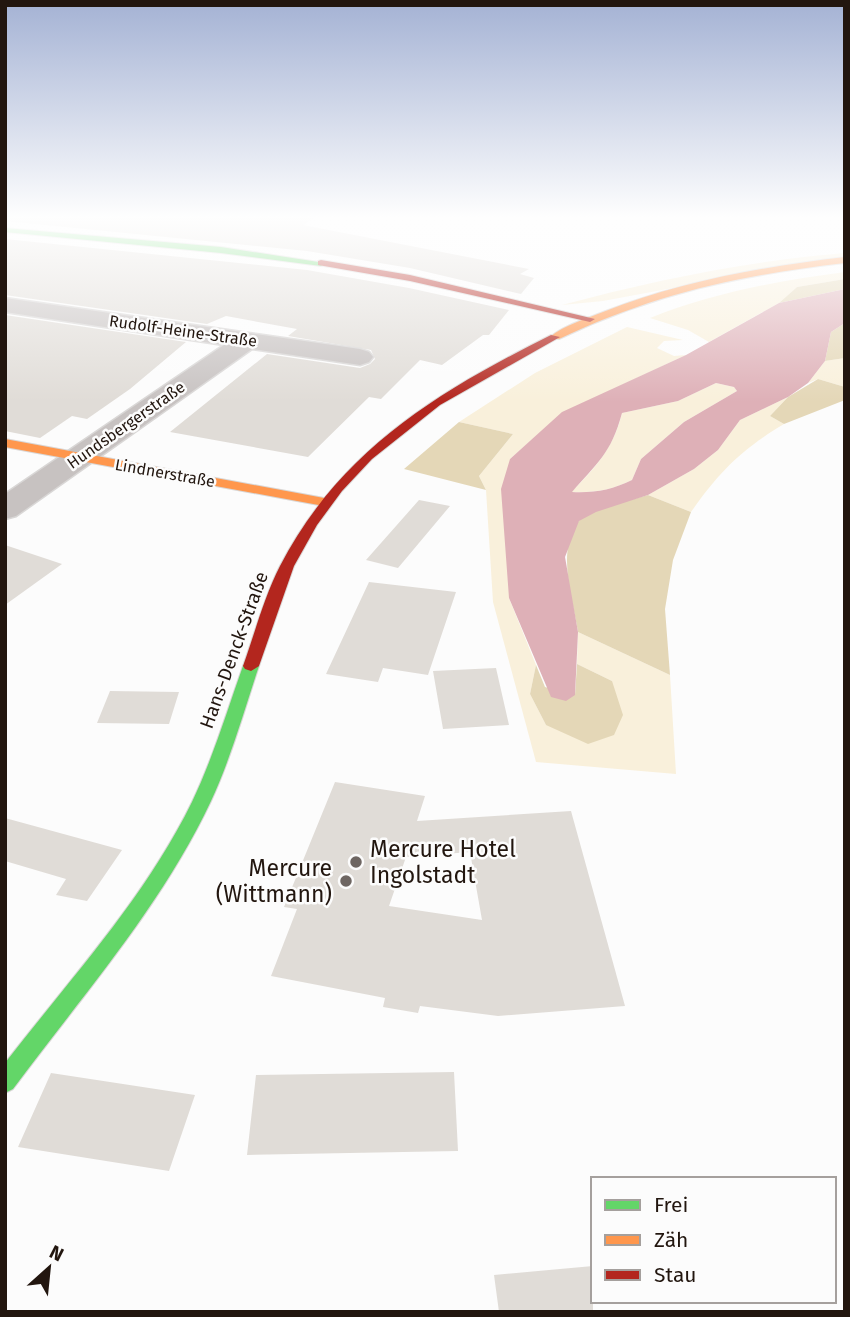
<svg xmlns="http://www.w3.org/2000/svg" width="850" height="1317" font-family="'Fira Sans',sans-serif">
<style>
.green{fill:#f9f0db}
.forest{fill:#e4d7b7}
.water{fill:#deb0b7;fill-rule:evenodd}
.building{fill:#e0dcd7;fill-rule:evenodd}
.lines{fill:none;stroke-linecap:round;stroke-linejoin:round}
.street-casing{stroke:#d9d7d6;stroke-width:3}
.fast-casing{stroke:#d9d7d6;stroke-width:2}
.slow-casing{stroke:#d9d7d6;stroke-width:2}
.jam-casing{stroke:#d9d7d6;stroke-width:2}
.street{fill:#c7c2c1;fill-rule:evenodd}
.fast{fill:#63d668;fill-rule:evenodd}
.slow{fill:#ff974d;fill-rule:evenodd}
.jam{fill:#b3261e;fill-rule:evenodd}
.poi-dot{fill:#6e6662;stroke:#fcfcfc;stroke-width:2.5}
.labels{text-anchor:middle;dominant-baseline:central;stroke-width:5;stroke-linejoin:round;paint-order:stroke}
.far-street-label{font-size:16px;fill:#22160f;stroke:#fcfcfc}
.street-label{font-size:19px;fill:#22160f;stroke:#fcfcfc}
.near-poi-label{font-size:23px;fill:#22160f;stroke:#fcfcfc;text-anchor:start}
</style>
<rect width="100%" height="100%" fill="#fcfcfc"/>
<path class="green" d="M845,253v3l-242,45 -41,4c94,-25 186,-44 283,-52z
M845,272v7l-48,8 -18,16 -70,39 -21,-12 -38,-12c63,-25 127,-37 195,-46z
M627,327l56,13 -19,1 -7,7 17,8 12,-1 -124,58 -52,46 -1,139 27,67 -6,29 16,31 66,-44 -35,-17 1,-32 92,43 6,99 -140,-12 -43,-160 -7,-112 -7,-14 34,-42 -54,-12 76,-49z
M845,358v29l-27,-8 -10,4 17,-22z
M716,383l18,4 3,4 -53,31 -43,37 -9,21c-20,10 -38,13 -61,12 24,-23 43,-45 51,-79l56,-12z
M788,397l-18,19 14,8c-42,25 -65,48 -93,88l-43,-17 46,-26 24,-19 22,-30z"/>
<path class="forest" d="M845,279v10l-66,14 18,-16z
M845,323v35l-20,3 6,-29z
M818,379l27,8v13l-61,24 -14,-8 18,-19z
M459,422l54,12 -34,42 7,14 -82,-21z
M648,495l43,17 -18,48 -8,49 5,66 -92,-43c-5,-33 -22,-80 0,-110 10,-13 54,-22 70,-27z
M577,664l35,17 11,34 -9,20 -26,9 -42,-19 -16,-31 6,-29 9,22 30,8z"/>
<path class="water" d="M845,289v34l-14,9 -6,29 -17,22 -20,14 -48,23 -22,30 -24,19 -46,26 -52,17 -17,9 -14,36 13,75 -3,63 -9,6 -15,-4 -42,-99 -8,-109 9,-30 52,-47 124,-57 93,-52zM716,383l18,4 3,4 -53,31 -43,37 -9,21c-20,10 -38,13 -60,12 25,-29 39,-38 50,-79l56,-12z"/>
<path class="building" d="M5,217h311l-13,8 226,44 -9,5 14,4 -13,16 -111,-26 -103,-17 -302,-30z
M5,239l302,31 102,18 100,22 -20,25h-6l-41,30 -22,-5 -39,39 -12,-2 -61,60 -138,-25 97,-78 93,14 10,-4 5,-5 -4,-9 -83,-14 9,-7 -71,-13 -19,8 -202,-29z
M5,315l181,27 -56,47 -43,30 -15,-3 -32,22 -35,-7z
M419,500l31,6 -52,62 -32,-8z
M5,545l57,19 -57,41z
M369,582l87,10 -28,83 -45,-7 -5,14 -52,-8z
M496,668l13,57 -66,4 -10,-58z
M110,691l69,1 -10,32 -72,-1z
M335,782l90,14 -8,25 154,-10 54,195 -127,10 -78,-10 -2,7 -35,-6 2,-9 -114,-22 26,-67 -13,-2zM470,852l12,68 -93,-14 17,-49z
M5,818l117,32 -35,51 -31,-6 10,-16 -61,-18z
M454,1072l4,79 -211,4 9,-80z
M51,1073l144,22 -26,76 -151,-24z
M593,1266v46h-94l-5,-37z"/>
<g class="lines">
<g class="street-casing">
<path id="street" d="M5,298l355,51 9,3 4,5 -4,5 -9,3 -108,-16 -236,167 -11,3v-25l219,-149 -219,-33z"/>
</g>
<g class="fast-casing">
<path id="fast" d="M5,228l216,19 104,16 -4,3 -100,-13 -216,-21z
M251,661l8,5c-15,45 -28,92 -48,135 -50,106 -129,195 -198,288l-8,4v-30c65,-84 140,-165 187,-261 21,-44 35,-91 51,-136z"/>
</g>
<g class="slow-casing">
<path id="slow" d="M845,257v6c-105,12 -191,31 -286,76l-9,-2c14,-12 36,-18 53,-25 78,-31 159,-45 242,-55z
M5,439l319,59 6,4 -6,4 -319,-59z"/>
</g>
<g class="jam-casing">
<path id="jam" d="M321,260l89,15 185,44 -5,3 -180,-41 -92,-16v-4z
M551,335l9,2 -120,68 -68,54 -30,32 -25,34 -23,41 -35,100 -8,5 -6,-2 -2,-3c12,-33 21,-69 37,-100 60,-116 159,-175 271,-231z"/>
</g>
<use href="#street" class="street"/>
<use href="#fast" class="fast"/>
<use href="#slow" class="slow"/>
<use href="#jam" class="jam"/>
</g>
<linearGradient id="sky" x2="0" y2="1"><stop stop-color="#a4b2d4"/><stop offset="0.54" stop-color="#fefefe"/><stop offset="1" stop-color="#fefefe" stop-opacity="0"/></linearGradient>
<rect width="850" height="402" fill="url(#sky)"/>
<g class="poi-dot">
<circle cx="356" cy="862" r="7"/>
<circle cx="346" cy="881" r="7"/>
</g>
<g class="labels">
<g class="far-street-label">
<text transform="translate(183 331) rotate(8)">Rudolf-Heine-Straße</text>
<text transform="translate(126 425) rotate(-35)">Hundsbergerstraße</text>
<text transform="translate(165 473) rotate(10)">Lindnerstraße</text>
</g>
<g class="street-label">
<text transform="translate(234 650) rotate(-70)">Hans-Denck-Straße</text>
</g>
<g class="near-poi-label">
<text x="370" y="849">Mercure Hotel<tspan x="370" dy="26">Ingolstadt</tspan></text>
<text x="332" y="868" text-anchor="end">Mercure<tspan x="332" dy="26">(Wittmann)</tspan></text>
</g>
</g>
<rect width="850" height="1317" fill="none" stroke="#22160f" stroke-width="14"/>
<rect x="591" y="1177" width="245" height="126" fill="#fcfcfc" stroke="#a5a09d" stroke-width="2"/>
<rect x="605" y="1200" width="35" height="10" fill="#63d668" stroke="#a5a09d" stroke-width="2"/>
<text x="654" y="1212" font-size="21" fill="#22160f">Frei</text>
<rect x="605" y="1235" width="35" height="10" fill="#ff974d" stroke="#a5a09d" stroke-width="2"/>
<text x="654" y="1247" font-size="21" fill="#22160f">Zäh</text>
<rect x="605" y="1270" width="35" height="10" fill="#b3261e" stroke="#a5a09d" stroke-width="2"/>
<text x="654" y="1282" font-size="21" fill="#22160f">Stau</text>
<g transform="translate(49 1268) rotate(27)" stroke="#fcfcfc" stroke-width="5" paint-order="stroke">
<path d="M0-5L12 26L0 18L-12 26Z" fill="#22160f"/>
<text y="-10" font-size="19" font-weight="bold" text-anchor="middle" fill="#22160f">N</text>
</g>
</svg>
